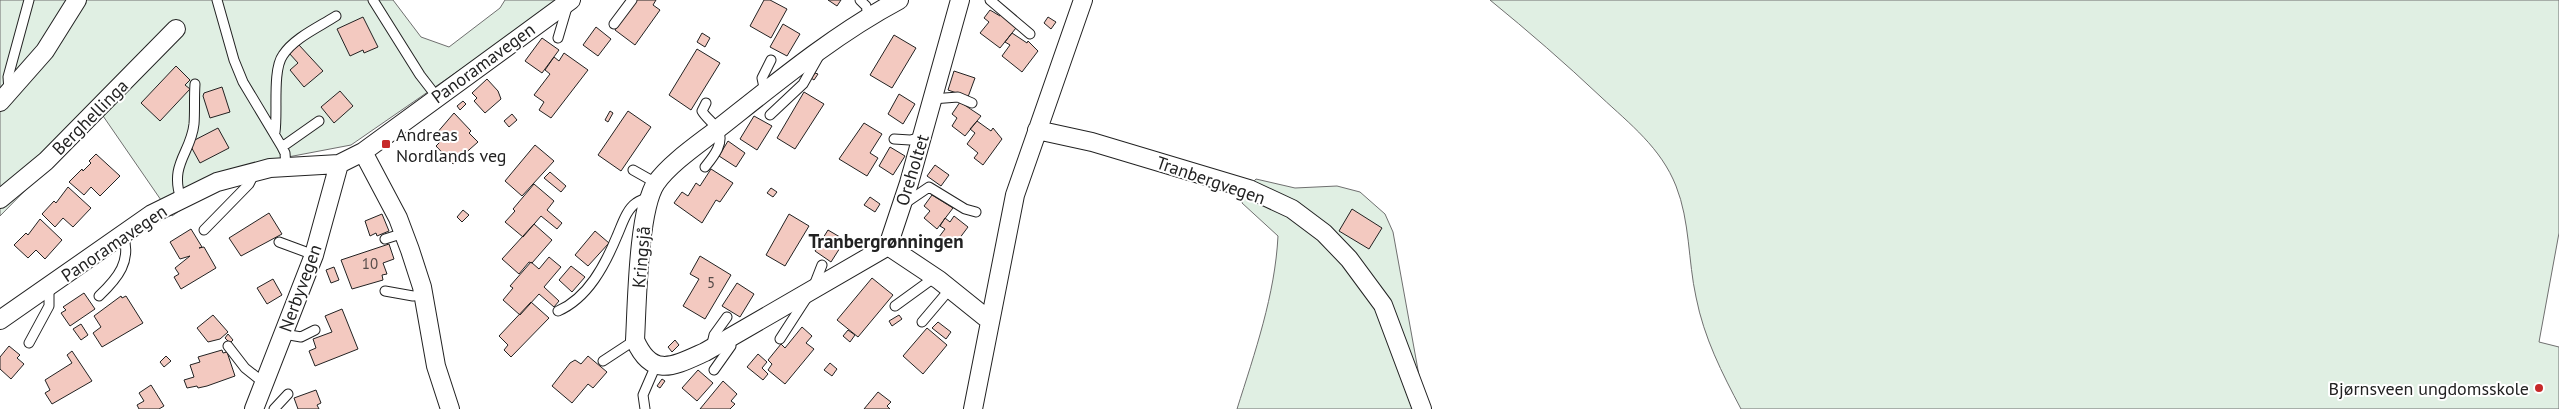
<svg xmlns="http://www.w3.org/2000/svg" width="2559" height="409" font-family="'PT Sans',sans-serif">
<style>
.green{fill:#e0efe3;stroke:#6f6f6f}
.building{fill:#f3c9c0;stroke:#222}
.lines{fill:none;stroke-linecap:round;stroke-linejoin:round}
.service-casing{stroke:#222;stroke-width:11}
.minor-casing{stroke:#222;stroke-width:20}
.service{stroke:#fff;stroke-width:9}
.minor{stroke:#fff;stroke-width:18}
.poi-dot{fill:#c62828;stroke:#fff;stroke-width:2}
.labels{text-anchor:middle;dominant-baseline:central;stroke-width:4;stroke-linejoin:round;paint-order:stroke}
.number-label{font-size:15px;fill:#564c4a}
.street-label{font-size:18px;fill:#222;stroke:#fff}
.poi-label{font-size:18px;fill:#222;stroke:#fff;text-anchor:start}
.neighbourhood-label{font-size:19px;font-weight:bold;fill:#222;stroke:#fff}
</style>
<rect width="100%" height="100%" fill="#fff"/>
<path class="green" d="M0,0h393l28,37 28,10 51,-39 5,-8h56l-210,145 -105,20 -74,51 -71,-103 -101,103z
M1490,0h1069v233l-20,109 20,5v62h-818c-19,-36 -37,-71 -45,-112 -8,-36 -6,-76 -20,-111 -15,-38 -46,-62 -75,-89 -36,-34 -73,-66 -111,-97z
M1256,179l39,9 42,-2 23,6 25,22 8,18 27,149 9,28h-192c18,-57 38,-114 41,-173l-36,-33 2,-11z"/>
<path class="building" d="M636,0h20l-3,5 7,5 -25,35 -20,-15z
M764,0h6l17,9 -16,29 -21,-12z
M828,0h13l-4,6z
M990,10l10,6 2,-2 14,14 -16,20 -20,-15 9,-11 -5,-4z
M363,17l15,30 -14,6 -1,-3 -13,6 -13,-27z
M1048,17l8,5 -5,7 -7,-6z
M783,24l17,10 -13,22 -17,-9z
M596,27l15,12 -13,17 -15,-11z
M702,33l8,5 -5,9 -8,-5z
M1012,33l15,10 1,-2 10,10 -16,21 -20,-16 8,-11 -5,-3z
M894,35l22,13 -24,40 -22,-13z
M542,38l17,12 -17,23 -17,-12z
M299,45l24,26 -19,16 -14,-17 8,-7 -9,-10z
M697,49l23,14 -29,47 -22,-15z
M564,53l24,17 -37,48 -12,-8 5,-8 -10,-7 16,-21 -5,-4 9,-13 5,4z
M176,66l14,14 -5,5 5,4 -30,32 -19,-18z
M954,71l21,7 -7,19 -20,-7z
M815,73l3,1 -4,6 -3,-2z
M487,79l11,12 3,8 -16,14 -11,-12 3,-3 -5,-5z
M222,87l8,25 -20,6 -7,-22 1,-3z
M340,91l13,15 -19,17 -13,-16z
M804,92l20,12 -29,45 -18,-11z
M899,94l16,10 -12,20 -15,-10z
M463,101l3,3 -6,6 -3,-4z
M960,102l21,14 -16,20 -13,-10 5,-8 -5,-4z
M610,111l3,2 -5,9 -3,-2z
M628,111l23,16 -30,44 -23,-16z
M454,113l17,18 -2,2 9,9 -25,22 -17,-18 6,-6 -6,-6z
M512,114l5,6 -8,7 -5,-6z
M754,116l18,10 -15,24 -17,-11z
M977,121l14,10 2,-3 9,11 -19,26 -9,-7 4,-5 -11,-9 8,-11 -5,-4z
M864,123l18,11 -12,19 8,5 -11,18 -28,-17z
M218,128l11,20 -29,15 -11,-20z
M728,141l17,12 -9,14 -17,-11z
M535,145l19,16 -32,35 -17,-15z
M890,147l15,9 -12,19 -14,-9z
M96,154l24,22 -20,20 -9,-9 -7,8 -15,-13 13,-13 1,2 8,-8 -2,-2z
M935,165l14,10 -8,11 -14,-10z
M711,169l22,14 -13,19 -4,-2 -14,23 -28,-20 8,-11 6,4 8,-13 4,3z
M550,172l16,14 -5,6 -17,-14z
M534,184l20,17 -7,9 15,13 -5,6 -16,-13 -18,21 -18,-15 10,-11 -2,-2z
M68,187l23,21 -18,19 -10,-9 -8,9 -13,-13 12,-13 2,2z
M771,188l6,4 -4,5 -6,-4z
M932,195l21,13 -16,21 -13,-11 6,-7 -6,-5z
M870,197l10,7 -5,8 -11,-7z
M1352,209l30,19 -13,21 -30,-18z
M463,210l6,5 -7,7 -5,-5z
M269,213l13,21 -41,22 -12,-18z
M382,214l7,17 -12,5 -1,-3 -6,3 -5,-15z
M789,214l20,12 -24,40 -19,-11z
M954,216l14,11 -15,20 -14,-10 6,-8 -5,-3 5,-8 5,4z
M40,219l22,21 -17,19 -9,-9 -8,8 -14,-13 12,-12 2,2z
M534,224l18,16 -20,23 -3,-1 -10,12 -17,-15z
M191,229l11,18 -3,1 5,-1 12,21 -35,21 -7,-12 5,-3 -4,-6 15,-12 -10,3 -10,-17z
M828,230l17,10 -14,22 -16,-11z
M595,231l14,12 -21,23 -13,-11z
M389,244l5,15 -11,4 4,11 -5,1 1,5 -31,9 -11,-29z
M700,256l31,19 -26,44 -22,-13 16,-27 -9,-5z
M549,257l12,10 -17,20 15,14 -5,6 -15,-13 -19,21 -17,-15 10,-12 -3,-2 21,-24 8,7z
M571,266l14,11 -13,15 -13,-12z
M334,267l5,13 -8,3 -5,-13z
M872,278l21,17 -35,42 -21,-17z
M273,279l9,16 -15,9 -10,-16z
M737,283l17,11 -14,23 -18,-11z
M84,293l11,16 -25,17 -9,-13 5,-3 -3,-3z
M121,296l1,2 4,-2 17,27 -41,24 -9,-14 8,-6 -7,-11z
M531,302l18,16 -38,39 -7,-7 4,-5 -9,-9z
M342,309l16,40 -43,17 -6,-15 7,-3 -3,-9 19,-7 -7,-16z
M213,315l15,17 -8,7 -12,3 -11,-14z
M899,315l3,4 -10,7 -3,-5z
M938,322l13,10 -5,7 -14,-11z
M81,324l7,11 -7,5 -8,-11z
M802,327l10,9 -6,7 8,6 -29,35 -17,-14 4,-6 -4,-4 13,-16 4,4z
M927,328l20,17 -24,29 -20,-18z
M848,330l7,5 -5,7 -7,-6z
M228,334l5,6 -3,3 -5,-5z
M675,340l4,5 -7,7 -4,-5z
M9,346l11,9 -3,3 7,6 -13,15 -11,-10v-12z
M222,350l1,3 4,-1 8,24 -28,10 -9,2 -1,-2 -10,2 -3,-8 10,-3 -4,-12 10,-3 -2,-5z
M72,351l20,30 -40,23 -7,-11 5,-3 -5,-10 27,-17 -5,-8z
M758,354l9,8 -5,6 6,6 -5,6 -16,-13z
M166,356l5,5 -7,6 -4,-5z
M588,356l19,16 -14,16 -5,-4 -16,19 -20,-17 18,-23 5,-3 6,4z
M830,363l7,6 -5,7 -8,-6z
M698,370l15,13 -16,18 -15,-13z
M662,379l3,2 -5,7 -3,-2z
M723,381l14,13 -6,7 4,3 -5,5h-30z
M151,385l13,21 -5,3h-20l-2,-4 7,-4 -5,-8z
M316,390l5,13 -4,2 2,4h-21l-4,-11z
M878,392l13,10 -4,4 3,3h-26z"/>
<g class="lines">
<g class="service-casing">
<path id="service" d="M217,0l17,60 9,22 39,65 3,6 1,15
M373,0l47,75 17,22
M860,0l6,6 3,12
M990,0l40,34
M614,24l18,-24
M558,38l10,-34
M9,90l-1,-13 21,-77
M765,92l-3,-14 9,-18
M932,99l26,-2 14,6
M770,115l33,-31 17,-30
M275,132c3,-19 -3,-62 8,-77 11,-17 36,-28 53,-39
M894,139l16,1 12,-3
M282,147l37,-26
M705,167c8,-10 20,-24 13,-37 -4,-7 -12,-12 -16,-19l4,-8
M633,170l23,13
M181,199c-12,-35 10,-46 13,-75 1,-13 0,-26 1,-40
M904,204l25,-17 36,22 11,3
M204,230l45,-46 6,-12
M385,239l19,-6
M279,242l35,13
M385,291l28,5 10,-1
M99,296c19,-18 33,-35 24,-62
M895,306l40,-29
M558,311c30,-13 47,-46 59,-75 5,-11 9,-26 19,-33 4,-3 10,-5 14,-6
M922,322l28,-33
M284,334l17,3 14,-7
M780,339l33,-51 9,-23
M29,343l20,-37v-19
M228,346l17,22 19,15
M711,348l3,-13 13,-18
M603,361l32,-21
M714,370l17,-24 -1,-9
M274,409l14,-15
M645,409l-2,-14 13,-30"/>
</g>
<g class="minor-casing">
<path id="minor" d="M0,102l45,-51 32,-51
M1037,130l55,12 157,47 43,20 32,24 25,26 34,46 39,104
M363,152l35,66 12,32 12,37 14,79 14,43
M0,199l46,-38 130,-132
M888,246l-183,106c-31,14 -53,27 -70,-12 2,-35 3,-130 21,-157 14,-20 44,-40 63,-55 57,-45 116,-94 180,-128
M888,246l21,-63 51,-183
M888,246l51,34 51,41
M0,320l152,-106 65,-32 53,-14 69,-4 24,-12 208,-152
M254,409l60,-154 25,-91
M973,409l42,-214 68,-195"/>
</g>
<use href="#service" class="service"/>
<use href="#minor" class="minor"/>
</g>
<g class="poi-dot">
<rect x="381" y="139" width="10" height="10" rx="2.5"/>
<circle cx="2539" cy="388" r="5"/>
</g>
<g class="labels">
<g class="number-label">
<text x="370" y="263">10</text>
<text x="711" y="282">5</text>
</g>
<g class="street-label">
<text transform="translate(483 63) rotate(-36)">Panoramavegen</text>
<text transform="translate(90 117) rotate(-45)">Berghellinga</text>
<text transform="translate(912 170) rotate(-73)">Oreholtet</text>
<text transform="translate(1211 180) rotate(19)">Tranbergvegen</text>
<text transform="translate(114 243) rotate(-34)">Panoramavegen</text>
<text transform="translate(641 257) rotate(-85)">Kringsjå</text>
<text transform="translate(300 288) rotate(-70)">Nerbyvegen</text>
</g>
<g class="poi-label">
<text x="396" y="134">Andreas<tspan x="396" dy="21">Nordlands veg</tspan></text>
<text x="2529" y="388" text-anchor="end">Bjørnsveen ungdomsskole</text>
</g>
<g class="neighbourhood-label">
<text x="886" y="241">Tranbergrønningen</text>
</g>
</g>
</svg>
